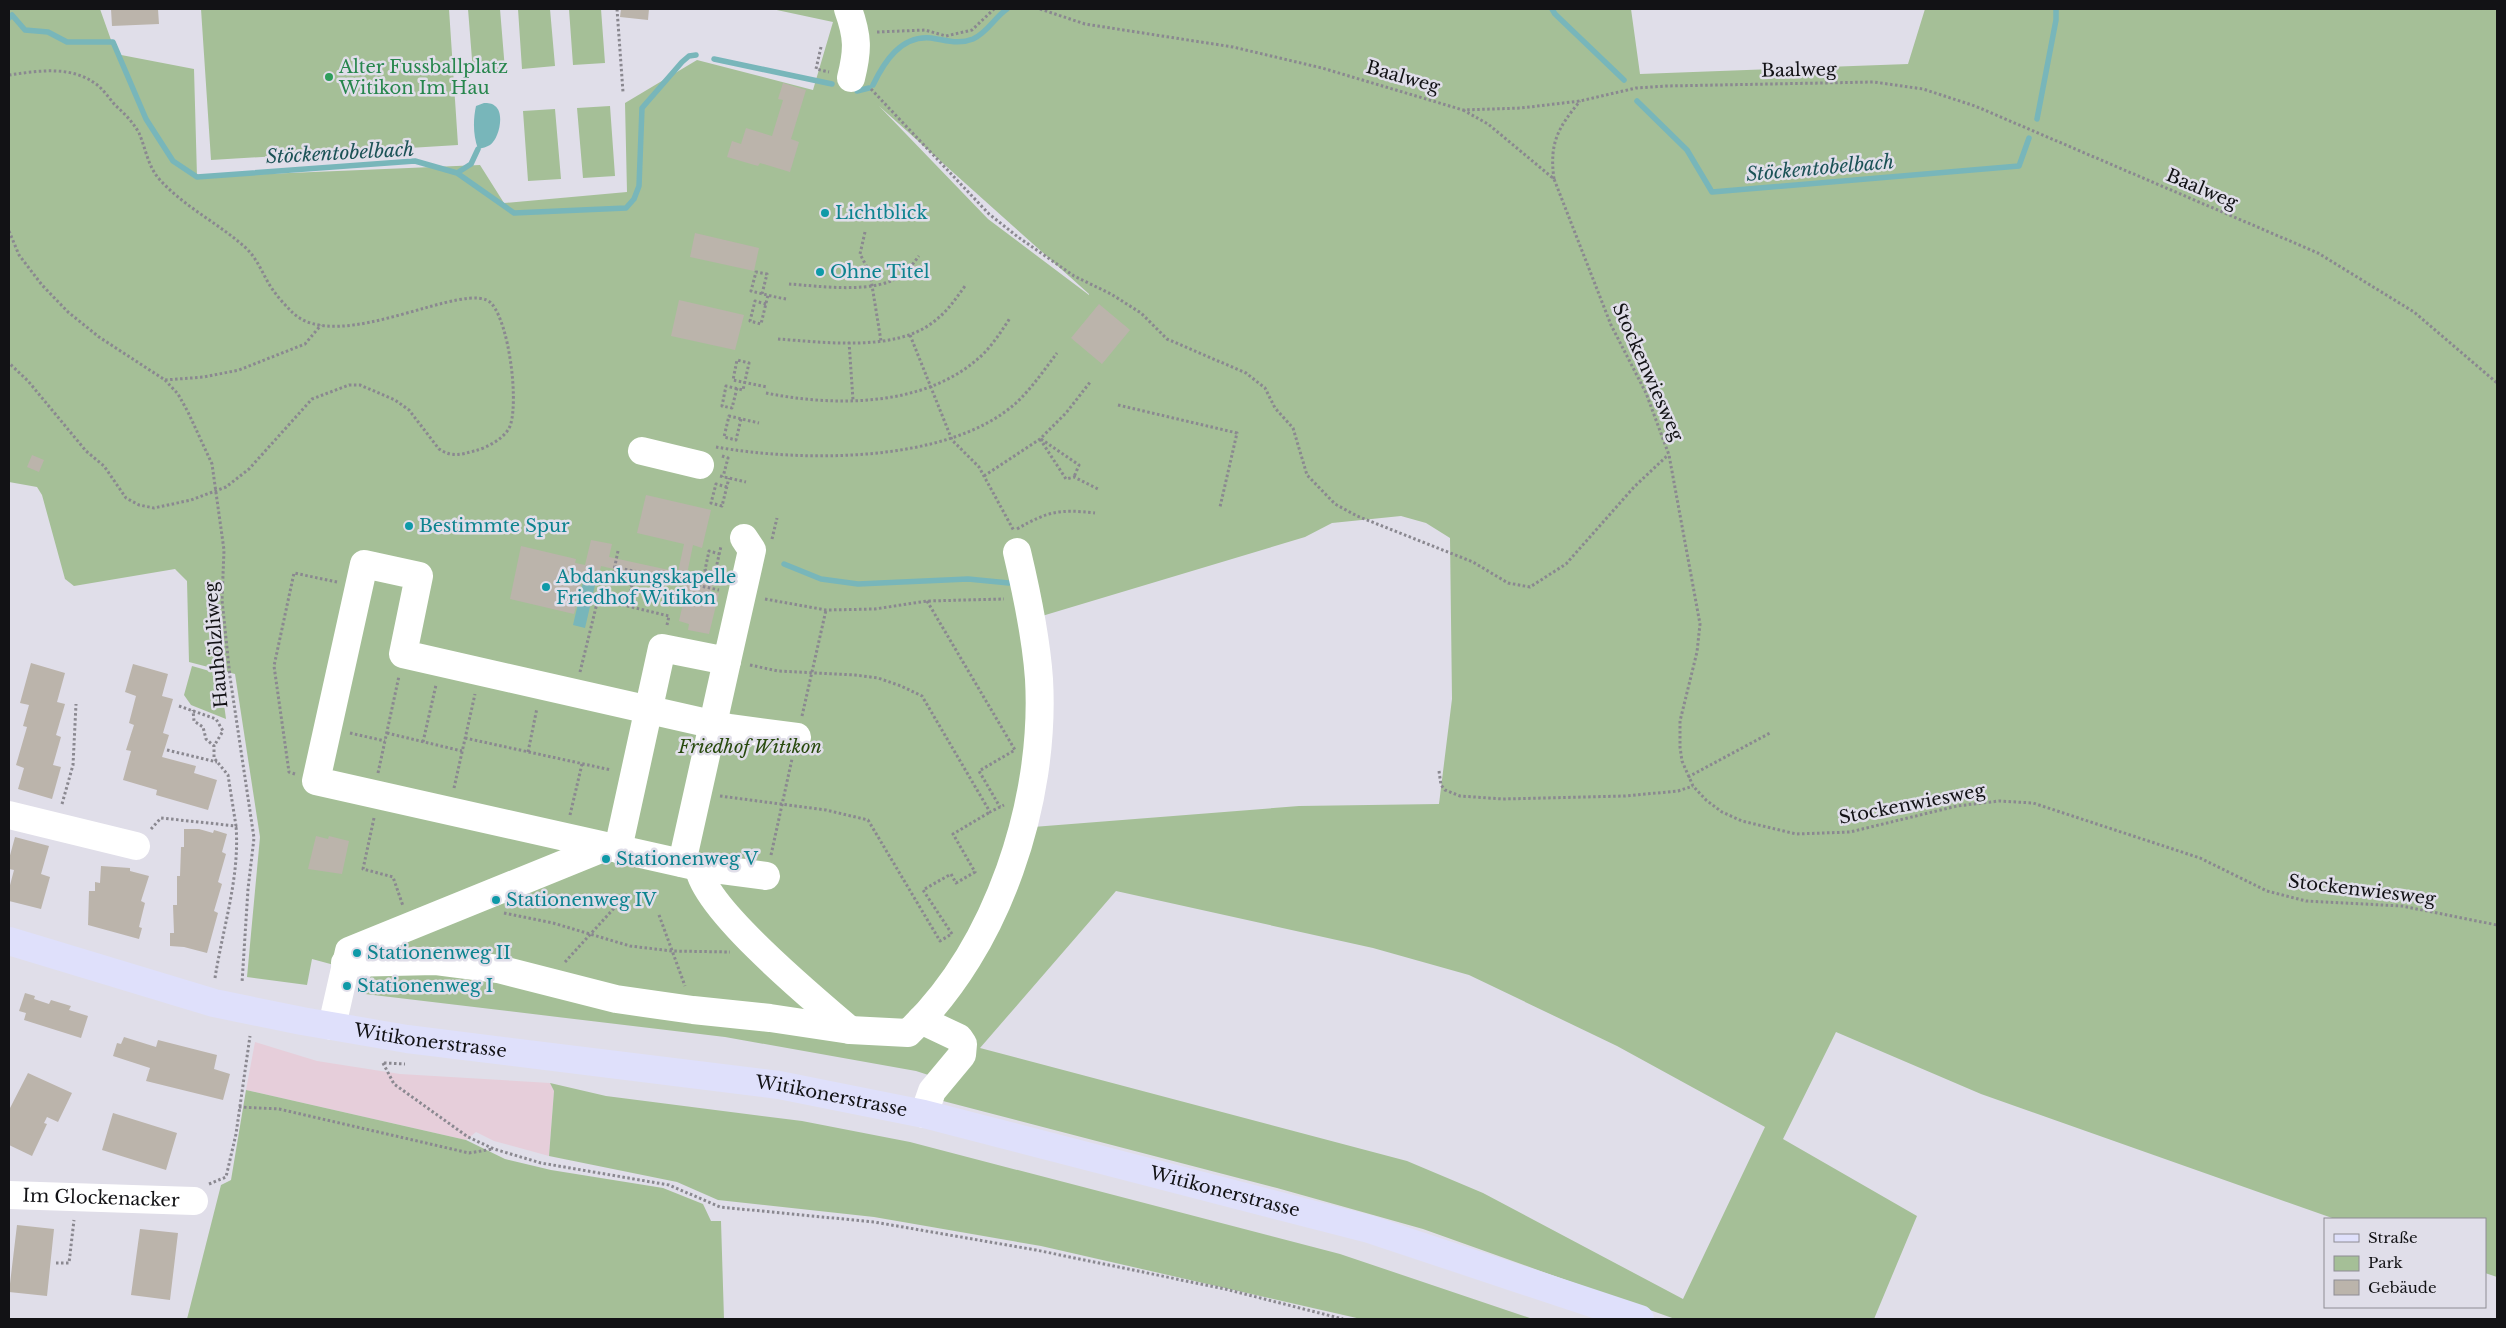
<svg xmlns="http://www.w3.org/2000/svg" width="2506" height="1328" font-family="'Libre Baskerville',serif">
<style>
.industrial{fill:#e6ceda}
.green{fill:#a5bf97;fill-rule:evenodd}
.water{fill:#78b6ba}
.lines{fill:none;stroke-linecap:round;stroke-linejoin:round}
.stream{stroke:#78b6ba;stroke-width:5.5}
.building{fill:#bbb4ab}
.path{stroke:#8a8890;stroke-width:3;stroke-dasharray:2.5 2.5;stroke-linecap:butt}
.minor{stroke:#fff;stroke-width:28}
.major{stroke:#dfe0fb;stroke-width:28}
.leisure-dot{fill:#2e9e5b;stroke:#e0dee9;stroke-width:2}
.culture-dot{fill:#0f9aa8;stroke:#e0dee9;stroke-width:2}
.labels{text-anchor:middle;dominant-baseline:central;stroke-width:5;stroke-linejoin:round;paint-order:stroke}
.leisure-label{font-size:18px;fill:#27864d;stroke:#e0dee9;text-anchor:start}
.street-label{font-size:18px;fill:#121215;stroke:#e0dee9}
.culture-label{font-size:18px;fill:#0d838f;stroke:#e0dee9;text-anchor:start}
.park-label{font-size:18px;font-style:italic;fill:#27490d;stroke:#e0dee9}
.water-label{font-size:19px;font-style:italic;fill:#1b5256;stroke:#e0dee9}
</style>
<rect width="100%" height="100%" fill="#e0dee9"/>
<path class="industrial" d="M255,1042l62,19 83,13 150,9 4,8 -5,65 -55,-15 -18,-9 -10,8 -220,-50z"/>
<path class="green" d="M9,9h91l16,45 78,15 3,108 283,-12 24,38 123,-11 -2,-89 72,-43 116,30 20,-68 -61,-13h859l9,65 268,-10 17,-55h572v1268l-12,-4v-54h-150l-354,-125 -145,-62 -53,107 134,77 -43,103h-199l-252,-90 -146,-41 -334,-87 4,-20 -31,-10 -191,-34 -360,-43 6,-19 -59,-16 -5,26 -60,-8 13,-140 -25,-163 -46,-12 -2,-81 -12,-12 -101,17 -9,-7 -23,-84 -5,-8 -28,-5zM879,106l210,188v1l-101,-76zM1401,516l25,7 24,15 2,161 -13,105 -140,2 -266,21 9,-211 263,-79 27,-14zM1116,891l257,57 96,27 148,71 148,81 -82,172 -200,-106 -76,-32 -427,-113z
M201,9h248l9,136 -247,15z
M468,9h32l5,61 -32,2z
M518,9h32l5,57 -33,3z
M569,9h32l4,54 -32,2z
M610,106l5,70 -32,2 -6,-70z
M555,109l6,70 -33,2 -5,-70z
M192,666l28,8 6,45 -35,-14 -7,-10z
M550,1083l56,13 196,25 108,21 430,112 193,65h-172l-320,-73 -167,-29 -156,-17 -41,-18 -128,-26 5,-65z
M246,1090l220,50 39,19 46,11 112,18 40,16 8,17h10l3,98h-537l34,-134 10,-5z"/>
<path class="water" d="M484,103c4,0 8,0 11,3 10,7 4,33 -5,39 -3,2 -8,3 -12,4 -5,-14 -5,-29 -2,-43z
M584,578l12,3 -11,47 -12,-3z"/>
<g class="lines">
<path class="stream" d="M1552,9l3,5 69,66
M9,18l3,-3 13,15 23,2 19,10h46l33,77 27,42 24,16 218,-16 42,12 57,40 112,-5 8,-9 5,-13 3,-78 40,-46 7,-6 7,-1
M714,59l118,25
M873,85c11,-23 28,-50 58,-47 15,2 27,7 42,1 14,-6 22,-22 34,-30
M857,91l12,-3
M1637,101l50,49 25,42 307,-26 10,-28
M2037,119l19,-99v-11
M457,173l14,-9 7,-15
M784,564l37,15 37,5 110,-5 41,4"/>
</g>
<path class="building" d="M111,9h47l1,15 -47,2z
M621,9h28l-1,11 -28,-3z
M783,83l23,7 -15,49 8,3 -9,30 -30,-9 -2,3 -31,-9 5,-16 9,3 5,-16 26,8 11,-36 -5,-1z
M695,233l64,15 -5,23 -64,-14z
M679,300l65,15 -9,35 -64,-14z
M1099,304l31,26 -28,34 -31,-26z
M32,455l12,5 -5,12 -12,-5z
M646,495l65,15 -9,38 -9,-3 -6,29 27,6 -3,12 8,1 -10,41 -21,-4 1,-6 -10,-3 8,-35 -86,-20 -3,13 -15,-4 -9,39 -64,-15 11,-53 55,13 -1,4 10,2 6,-25 21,4 -3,13 69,15 6,-28 -47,-11z
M31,663l34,10 -8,29 8,2 -9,31 5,2 -8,28 8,2 -9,32 -34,-10 6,-21 -8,-3 11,-38 -4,-1 6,-21 -9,-2z
M133,664l35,10 -6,22 11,3 -10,34 6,2 -7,22 34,9 -2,7 23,7 -9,30 -52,-15 1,-5 -34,-10 8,-29 -5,-1 8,-25 -5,-2 7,-27 -11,-4z
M184,829h15l14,4 1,-3 13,4 -5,18 4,2 -8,28 4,2 -8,27 4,2 -11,40 -23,-6 -14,-1v-13h4l-1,-28h4v-29h3l1,-29h3z
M316,836l12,3 1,-3 20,5 -7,33 -34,-5z
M15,837l34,9 -8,28 9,3 -9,32 -32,-8v-12l5,-19 -5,-1v-10z
M101,866l29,2v3l19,5 -8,25 4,2 -6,24 3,1 -3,11 -51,-14 1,-34h6v-9l5,1z
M25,993l10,3 -1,3 15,5 2,-4 20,6 -2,4 19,6 -7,22 -57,-18 2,-7 -7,-2z
M124,1037l32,10 2,-7 59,15 -3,14 16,5 -7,26 -77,-19 4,-13 -37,-12 4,-13 4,1z
M28,1073l44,20 -14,29 -11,-5 -3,6 3,1 -15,32 -23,-11v-35z
M113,1113l64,20 -11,37 -64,-20z
M17,1225l37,4 -7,67 -38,-4z
M140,1229l38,4 -8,67 -39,-5z"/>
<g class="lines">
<path class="path" d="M617,9l6,83
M1040,9l45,15 148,23 89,21 141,42 58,-2 59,-7 56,-13 30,-2 208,-4 49,7 52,17 343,147 96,59 83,71
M877,32l48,-2 21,6 26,-6 22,-21
M821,47l-5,22 13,3
M9,75c29,-4 61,-10 87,9 7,5 13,14 19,21 9,8 18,17 24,28 7,16 9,35 22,48 26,28 59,43 86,68 10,10 15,23 22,35 6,10 15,20 23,28 46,46 177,-36 200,-8 17,21 26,92 19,119 -3,14 -24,25 -37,28 -14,4 -23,6 -35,-2l-30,-39 -14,-10 -35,-15h-11l-37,14 -63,70 -23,18 -35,13 -37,8 -15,-3 -13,-7 -22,-32 -18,-15 -58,-70 -19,-18
M871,89l118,125 29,23 56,39 37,18 30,19 26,26 79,34 19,15 10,20 18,20 14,47 28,29 22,12 116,46 35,21 22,4 36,-23 68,-77 34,-32
M1463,110l25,14 66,55 57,146 35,68 23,62 31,169 -3,28 -17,69v26l2,14 11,25 13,14 16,12 20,9 54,13 54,-2 107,-26 42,-5 34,2 167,55 67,33 39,10 96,5 95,19
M1554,179c-5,-36 4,-51 26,-78
M9,231l10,24 23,30 26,27 31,25 66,43 39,-3 35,-7 66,-26 16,-19
M865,232l-5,22 10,19 11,68
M789,284c31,2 88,11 114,-10 6,-4 11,-12 16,-18
M762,294l5,-20 -11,-2 -5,19c12,3 23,6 35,8
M766,304l-11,-3 -5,20 11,3 7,-29
M910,335l42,105 27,27 35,64
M778,339c44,3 116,13 154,-16 14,-10 23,-23 33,-37
M849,342l4,58
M165,380l13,14 10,18 24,52 12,86 -2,50 8,77 24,161 -6,51 -6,94
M737,388l-5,20 -10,-2 4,-20 17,4 6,-27 -12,-3 -4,20 34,7
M766,393c69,14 159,14 214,-36 12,-11 21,-25 30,-39
M1118,405l119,28 -17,74
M741,419l-5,21 -12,-3 5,-21 30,7
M1040,439l26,40 8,-2 26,13
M1041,439l38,26 -5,12
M716,447c85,15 232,17 300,-44 16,-15 28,-33 41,-50
M722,456l6,2 -5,19
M720,476l26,6
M984,476l56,-37 26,-26 25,-32
M727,487l-11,-3 -5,19 11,3 7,-28
M1017,529c31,-18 43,-20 78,-16
M772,539l5,-21
M618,551l-5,24 20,5 -6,26
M720,554l-11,-3 -4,19 10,3 6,-27
M615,567l104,23
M765,599l61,11 49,-1 52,-8 77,-2
M927,601l88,149 -36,21 21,36
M750,665l28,6 77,4 23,3 23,8 21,10 68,116 14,-7
M580,672l18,-73 71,17 -2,9
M179,706l37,13 7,12 -9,15
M802,716l24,-106
M350,733l35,8
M387,733l75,18
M465,738l146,32
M423,742l13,-57
M167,750l50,12
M528,752l9,-44
M1439,771l2,14 4,5 15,6 43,3 122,-3 53,-5 15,-5
M378,773l21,-97
M295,774l-6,-2 -15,-106 20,-93 43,9
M1688,777l82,-44
M454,788l21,-94
M720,796l106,14 42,10 72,121 10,-6
M62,804l11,-39 3,-61
M570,815l12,-51
M374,818l-11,51 30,8 10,29
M151,829l10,-11 75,8 -8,-51 -14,-17v-12l-8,-7 -3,-12 -9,-6 -1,-11
M771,855l21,-96
M504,913l49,10 77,23 42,5 58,1
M659,915l26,71
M952,934l-29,-44 28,-16 5,9 19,-11 -22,-38 37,-22
M565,962l52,-57
M215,978c8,-51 25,-101 21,-152
M383,1063l11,21 74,53 26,12 47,14 128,22 51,22 154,15 162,28 189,39 118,30
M384,1063l21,1
M239,1107l40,2 190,44 24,-4
M209,1184l17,-7 10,-43 14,-98
M56,1263h13l5,-43"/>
<g class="minor">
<path d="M848,9c10,28 10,41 3,69"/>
<path d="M642,451l58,14"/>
<path d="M9,815l127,31"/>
<path d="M618,849l44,-201 65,13 25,-111 -8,-12"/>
<path d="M682,863l45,-202"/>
<path d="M699,867c2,39 118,135 151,163"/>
<path d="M766,876l-67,-9 -383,-86 48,-217 55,12 -16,78 326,74 68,9"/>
<path d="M345,963l91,-2 62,8 118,30 77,11 77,8 80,12 58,3c90,-85 138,-232 131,-354 -3,-43 -12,-85 -22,-127"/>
<path d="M921,1020l38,18 4,6 -1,11 -30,36 -8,23"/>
<path d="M332,1026l17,-75 259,-105"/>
<path id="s1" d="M9,1195l185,6"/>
</g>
<path class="major" id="s2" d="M9,941l205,62 88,18 105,18 372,46 145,29 445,115 271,90"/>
</g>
<circle class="leisure-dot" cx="329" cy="77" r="5"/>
<g class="culture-dot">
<circle cx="825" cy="213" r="5"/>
<circle cx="820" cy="272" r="5"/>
<circle cx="409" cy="526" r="5"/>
<circle cx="546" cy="587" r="5"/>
<circle cx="606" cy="859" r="5"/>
<circle cx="496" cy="900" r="5"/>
<circle cx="357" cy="953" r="5"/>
<circle cx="347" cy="986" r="5"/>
</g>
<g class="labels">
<g class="leisure-label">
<text x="339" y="67">Alter Fussballplatz<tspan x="339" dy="21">Witikon Im Hau</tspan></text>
</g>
<g class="street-label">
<text transform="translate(1799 70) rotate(-1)">Baalweg</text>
<text transform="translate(1403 77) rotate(16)">Baalweg</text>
<text transform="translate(2202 189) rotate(23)">Baalweg</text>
<text transform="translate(1648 372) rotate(66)">Stockenwiesweg</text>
<text transform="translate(216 645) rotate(-95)">Hauhölzliweg</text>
<text transform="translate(1912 804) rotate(-11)">Stockenwiesweg</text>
<text transform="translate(2362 890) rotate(7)">Stockenwiesweg</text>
<text stroke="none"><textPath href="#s2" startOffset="434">Witikonerstrasse</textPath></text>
<text stroke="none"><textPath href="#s2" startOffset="839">Witikonerstrasse</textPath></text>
<text stroke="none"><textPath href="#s2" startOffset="1244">Witikonerstrasse</textPath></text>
<text stroke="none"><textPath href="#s1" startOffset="92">Im Glockenacker</textPath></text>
</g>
<g class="culture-label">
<text x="835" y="213">Lichtblick</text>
<text x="830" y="272">Ohne Titel</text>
<text x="419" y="526">Bestimmte Spur</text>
<text x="556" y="577">Abdankungskapelle<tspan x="556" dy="21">Friedhof Witikon</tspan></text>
<text x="616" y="859">Stationenweg V</text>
<text x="506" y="900">Stationenweg IV</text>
<text x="367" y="953">Stationenweg II</text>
<text x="357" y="986">Stationenweg I</text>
</g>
<g class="park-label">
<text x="750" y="747">Friedhof Witikon</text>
</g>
<g class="water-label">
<text transform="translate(340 153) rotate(-3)">Stöckentobelbach</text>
<text transform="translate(1820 168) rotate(-5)">Stöckentobelbach</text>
</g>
</g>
<rect width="2506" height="1328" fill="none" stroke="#121215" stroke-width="20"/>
<rect x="2324" y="1218" width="162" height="90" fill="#e0dee9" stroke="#8e8c94"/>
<rect x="2334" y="1234" width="25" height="8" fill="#dfe0fb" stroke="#8e8c94"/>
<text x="2368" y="1243" font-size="15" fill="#121215">Straße</text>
<rect x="2334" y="1256" width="25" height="15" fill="#a5bf97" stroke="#8e8c94"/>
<text x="2368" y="1268" font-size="15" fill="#121215">Park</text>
<rect x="2334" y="1280" width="25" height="15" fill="#bbb4ab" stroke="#8e8c94"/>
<text x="2368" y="1293" font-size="15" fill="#121215">Gebäude</text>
</svg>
